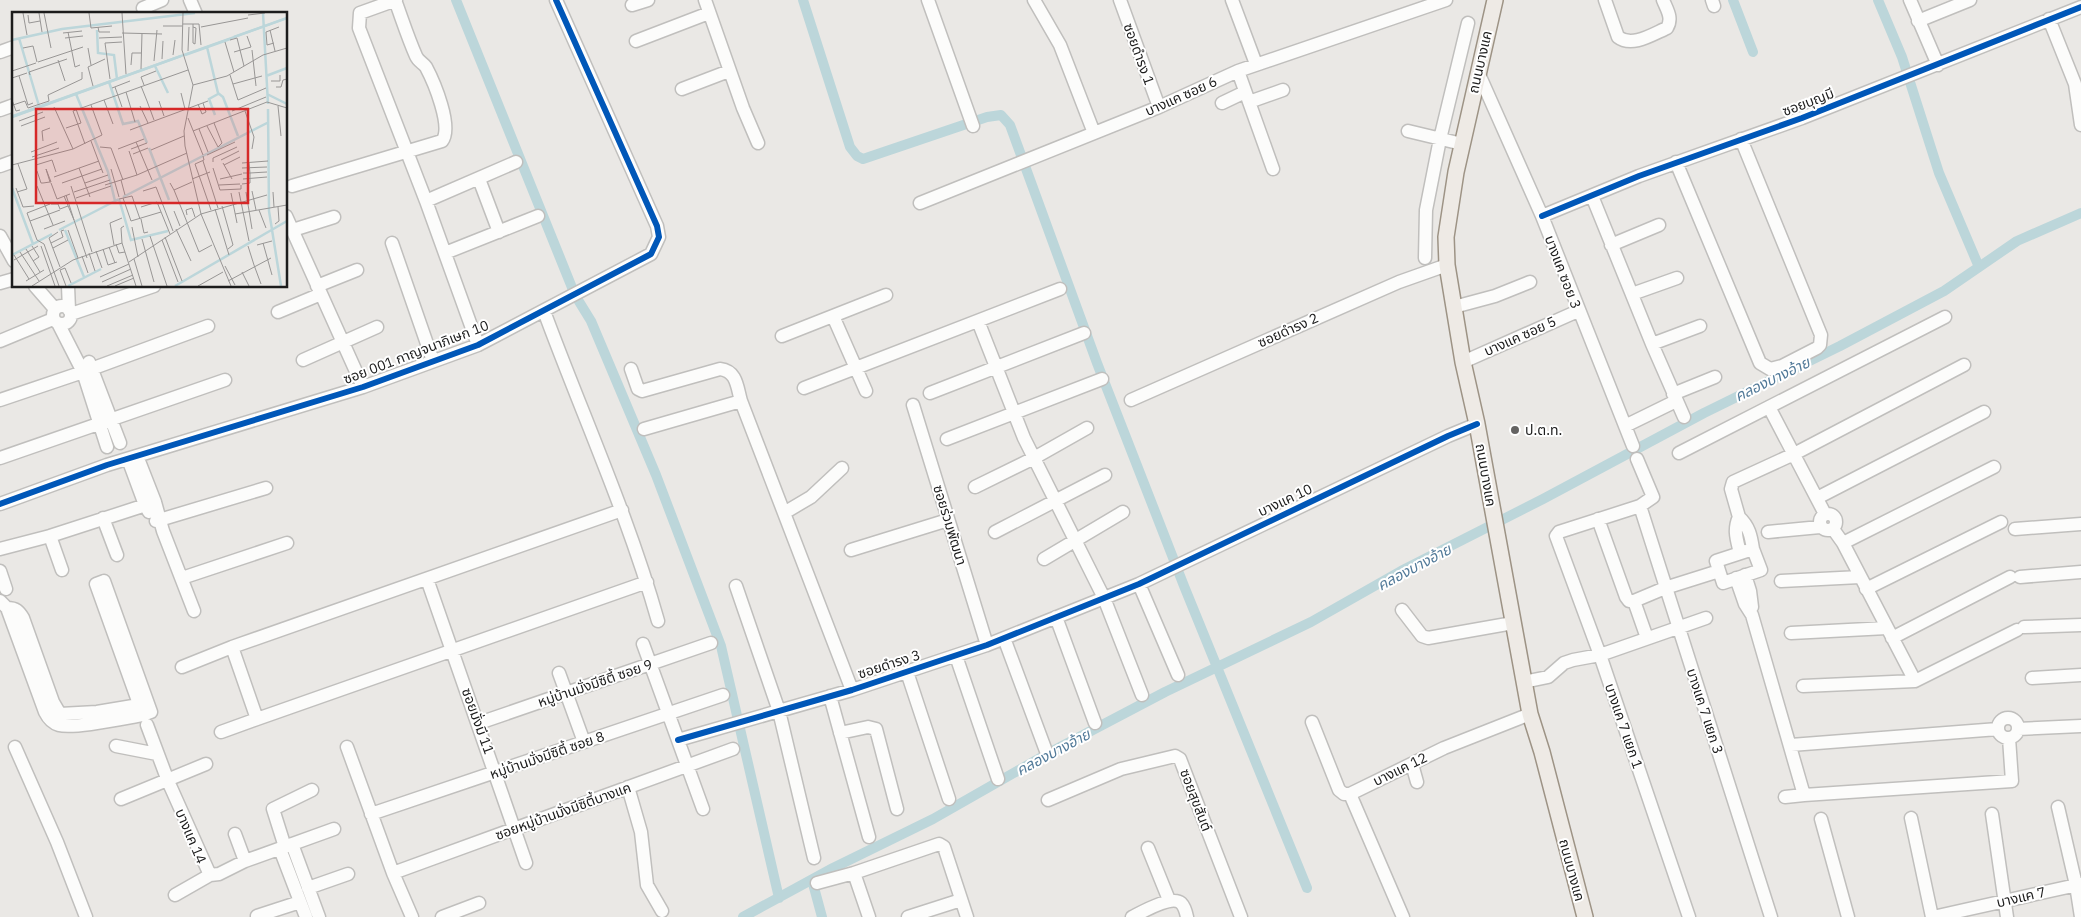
<svg xmlns="http://www.w3.org/2000/svg" width="2081" height="917" font-family="'IBM Plex Sans','Noto Sans Thai',sans-serif">
<style>
.lines{fill:none;stroke-linecap:round;stroke-linejoin:round}
.canal{stroke:#bcd6da;stroke-width:10}
.minor-casing{stroke:#c0bfbd;stroke-width:15}
.major-casing{stroke:#9d9385;stroke-width:18}
.minor{stroke:#fcfcfb;stroke-width:12}
.major{stroke:#eeeae5;stroke-width:15}
.cycleway-casing{stroke:#fff;stroke-width:9}
.cycleway{stroke:#0057b8;stroke-width:6}
.poi-dot{fill:#646362;stroke:#fff;stroke-width:2}
.labels{text-anchor:middle;dominant-baseline:central;stroke-width:4;stroke-linejoin:round;paint-order:stroke}
.street-label{font-size:14px;fill:#1c1c1c;stroke:#fff}
.poi-label{font-size:14px;fill:#1c1c1c;stroke:#fff;text-anchor:start}
.water-label{font-size:15px;font-style:italic;fill:#527a99;stroke:#fff}
.inset-river{fill:none;stroke:#bcd6da;stroke-width:2.5}
.inset-road{fill:none;stroke:#989695;stroke-width:1}
.view{fill:#d62828;fill-opacity:0.15;stroke:#d62828;stroke-width:2.5}
.inset-edge{fill:none;stroke:#1c1c1c;stroke-width:2.5}
</style>
<rect width="100%" height="100%" fill="#eae8e5"/>
<g class="lines">
<path class="canal" d="M456,0l119,295 16,26 65,154 65,171 58,252
M803,0l47,147 7,9 6,3 124,-42 14,-2 9,10 87,238 87,223 123,302
M1733,0l20,52
M1878,0l24,57 37,116 40,94
M812,880l10,37
M743,917l90,-49 100,-49 114,-65 118,-62 146,-70 90,-51 142,-72 161,-86 136,-67 104,-55 73,-50 64,-28"/>
<g class="minor-casing">
<path id="minor" d="M190,0l6,14
M396,0l-36,13 -1,15 67,173 52,144
M705,0l38,108 15,35
M928,0l45,126
M1034,0l26,45 34,88
M1120,0l39,107
M1232,0l24,64
M1605,0l13,37c14,11 35,-3 49,-9 6,-10 0,-18 -4,-28
M1712,0l2,6
M1910,0l28,65
M632,5l16,-5
M143,8l19,-8
M2049,19l26,65 6,41
M1918,21l52,-21
M636,41l73,-28
M0,52l14,-5
M1238,71l35,98
M1478,72l64,144 91,230
M682,89l47,-18
M1249,102l34,-12
M1222,103l23,-11
M0,110l14,-5
M1408,131l54,13
M1676,162l84,201 10,6 12,-3 35,-18 3,-3 1,-10 -80,-196
M0,166l14,-5
M479,179l20,53
M292,186l150,-45c11,-14 -8,-59 -16,-74 -3,-4 -8,-6 -10,-11 -8,-18 -14,-37 -21,-56
M1592,196l60,148 32,73
M426,201l90,-39
M920,203l239,-96 79,-36 208,-71
M286,216l77,171
M1542,216l97,-40 163,-58 279,-111
M293,230l41,-13
M0,236l14,25
M392,243l41,118
M1611,245l48,-20
M445,253l93,-37
M1425,258l1,-48 14,-71 28,-116
M0,283l14,-4
M35,286l20,23
M68,286l1,24
M317,286l40,-16
M1632,294l45,-16
M53 315a9 9 0 1 1 18 0a9 9 0 1 1-18 0Z
M1454,307l41,-11 35,-14
M544,311c38,103 84,204 114,310
M278,312l43,-18
M71,314l83,-28
M833,316l33,75
M978,321l46,117 80,160 38,97
M59,325l24,47 24,75
M782,336l104,-41
M0,341l53,-22
M1652,344l48,-18
M303,360l74,-33
M89,362l31,81
M1463,362l115,-51
M631,369l7,20 4,2 78,-22c17,2 17,18 21,32l111,289
M804,388l256,-99
M930,393l154,-60
M1673,394l42,-17
M0,400l83,-28 125,-46
M1131,400l268,-118 48,-17
M913,405l74,240
M1769,407l56,107
M1625,426l51,-25
M644,429l97,-28
M947,439l155,-60
M1679,453l266,-136
M137,456l18,46
M0,458l225,-78
M128,459l17,46 4,7
M1637,459l16,38 -13,9 -81,26 -3,4 44,119 89,262
M975,487l59,-29 53,-30
M1817,498l167,-86
M0,504l107,-39 256,-78 115,-42 173,-91 8,-17 -2,-11 -101,-226
M1640,506l131,411
M784,513l27,-16 31,-29
M1820 522a8 8 0 1 1 16 0a8 8 0 1 1-16 0Z
M1739,517l-8,-28 2,-7 61,-28 170,-89
M103,518l14,37
M1598,519l28,78 3,4h5l13,37
M156,521l110,-33
M1833,529l10,14 72,138
M2015,529l66,-5
M995,532l110,-57
M1768,532l52,-5
M50,536l12,34
M1843,543l151,-76
M0,549l50,-13 105,-34 8,29 31,80
M1753,549l8,21 -38,13 -7,-22z
M851,550l97,-30
M1740,553c-3,-13 -7,-23 -1,-36 10,9 12,19 14,32
M1044,559l79,-47
M0,571l6,18
M1745,575l5,16 2,16
M2020,577l61,-5
M182,578l105,-35
M1736,578l9,26 7,11 52,180 208,-14 -3,-43
M427,579l99,284
M1781,581l79,-4
M1139,584l39,91
M736,586l43,125 35,147
M1866,589l135,-67
M0,601l7,7 38,104c3,6 7,11 14,13 15,4 66,-7 84,-10l8,-3 -47,-131 -8,3 47,131
M1634,601l31,-13 54,-17
M7,608c9,0 12,3 16,10l30,84 7,12 37,-2 48,-8
M1402,610l20,26 6,2 85,-15
M1056,617l39,106
M2024,627l57,-2
M1791,633l96,-5
M1004,638l42,113
M1892,638l118,-61
M643,644l60,165
M956,656l42,123
M182,667l50,-20 390,-137
M907,672l42,127
M559,673l25,69
M2032,678l49,-3
M1524,682l24,-5 16,-14 9,-3 27,-5 106,-37
M1803,686l112,-5 102,-51
M830,696l39,141
M1998 728a10 10 0 1 1 20 0a10 10 0 1 1-20 0Z
M257,719l390,-137
M1312,722l27,68 5,4h6l94,-46 86,-34
M479,723l232,-80
M147,725l21,56 42,94 9,-1 26,-13 89,-32
M2018,729l63,-3
M221,732l36,-13 -25,-72
M840,733l28,-6 8,2 21,80
M678,740l174,-50 135,-45 152,-61 309,-148 29,-12
M1791,745l207,-16
M116,746l41,8
M15,747l42,95 29,75
M347,747l46,126 19,44
M1412,764l5,18
M628,787l13,45 6,53 15,26
M1350,794l53,123
M1785,797l19,-2
M121,799l85,-35
M1048,800l73,-31 54,-13 5,3 61,158
M2058,807l18,78 5,32
M371,814l352,-119
M1992,814l15,103
M1911,818l21,99
M1821,819l27,98
M235,834l10,27
M292,844l27,73
M285,847l-12,-38 39,-19
M1148,848l21,52
M280,849l26,68
M393,873l340,-124
M854,873l15,44
M817,883l37,-10 85,-29 5,3 23,70
M308,888l40,-14
M175,895l35,-20
M257,916l43,-14
M442,917l37,-14
M908,917l53,-17
M1132,917c10,-5 40,-22 49,-14 3,3 5,9 6,14
M1933,917l148,-33"/>
</g>
<g class="major-casing">
<path id="major" d="M1495,0l-39,172 -10,65 1,28 16,97 14,62 53,290 12,38 43,165"/>
</g>
<use href="#minor" class="minor"/>
<use href="#major" class="major"/>
<g class="cycleway-casing">
<path id="cycleway" d="M1542,216l97,-40 163,-58 279,-111
M0,504l107,-39 256,-78 115,-42 173,-91 8,-17 -2,-11 -101,-226
M678,740l174,-50 135,-45 152,-61 309,-148 29,-12"/>
</g>
<use href="#cycleway" class="cycleway"/>
</g>
<circle class="poi-dot" cx="1515" cy="430" r="5"/>
<g class="labels">
<g class="street-label">
<text transform="translate(1139 54) rotate(70)">ซอยดำรง 1</text>
<text transform="translate(1480 62) rotate(-77)">ถนนบางแค</text>
<text transform="translate(1181 96) rotate(-24)">บางแค ซอย 6</text>
<text transform="translate(1808 102) rotate(-21)">ซอยบุญมี</text>
<text transform="translate(1563 272) rotate(69)">บางแค ซอย 3</text>
<text transform="translate(1288 330) rotate(-24)">ซอยดำรง 2</text>
<text transform="translate(1520 336) rotate(-24)">บางแค ซอย 5</text>
<text transform="translate(416 352) rotate(-21)">ซอย 001 กาญจนาภิเษก 10</text>
<text transform="translate(1486 475) rotate(80)">ถนนบางแค</text>
<text transform="translate(1285 500) rotate(-25)">บางแค 10</text>
<text transform="translate(950 525) rotate(73)">ซอยร่วมพัฒนา</text>
<text transform="translate(889 664) rotate(-18)">ซอยดำรง 3</text>
<text transform="translate(595 683) rotate(-19)">หมู่บ้านมั่งมีซิตี้ ซอย 9</text>
<text transform="translate(1705 711) rotate(72)">บางแค 7 แยก 3</text>
<text transform="translate(478 721) rotate(70)">ซอยมั่งมี 11</text>
<text transform="translate(1624 726) rotate(71)">บางแค 7 แยก 1</text>
<text transform="translate(547 755) rotate(-19)">หมู่บ้านมั่งมีซิตี้ ซอย 8</text>
<text transform="translate(1400 769) rotate(-26)">บางแค 12</text>
<text transform="translate(1196 800) rotate(69)">ซอยสุขสันต์</text>
<text transform="translate(563 811) rotate(-20)">ซอยหมู่บ้านมั่งมีซิตี้บางแค</text>
<text transform="translate(191 836) rotate(67)">บางแค 14</text>
<text transform="translate(1572 870) rotate(75)">ถนนบางแค</text>
<text transform="translate(2021 897) rotate(-13)">บางแค 7</text>
</g>
<g class="poi-label">
<text x="1525" y="430">ป.ต.ท.</text>
</g>
<g class="water-label">
<text transform="translate(1772 379) rotate(-26)">คลองบางอ้าย</text>
<text transform="translate(1414 567) rotate(-28)">คลองบางอ้าย</text>
<text transform="translate(1053 752) rotate(-28)">คลองบางอ้าย</text>
</g>
</g>
<g transform="translate(12 12)">
<rect width="275" height="275" fill="#eae8e5"/>
<path d="M275,5v2l-275,99v-3z" fill="#bcd6da"/>
<path class="inset-river" d="M251,1l5,91M85,18l1,23 16,2 3,24M222,25l53,-19M7,26l20,68M0,28l50,-11 133,-16M195,35l11,46 5,4 15,39M173,43l45,-16M143,54l13,27M254,64l21,-8M97,70l14,42 15,-3 9,22M64,82l32,78 7,29M255,82l20,10M256,97l1,102 12,75M203,103l-6,-16 9,-5M0,105l169,-61M137,136l20,52M0,176l21,56M111,185l146,-75M107,187l12,41 37,-9M47,218l60,-31M53,218l19,47M0,243l40,-21M56,274l33,-17M163,274l112,-65"/>
<path class="inset-road" d="M11,1l4,22M27,1l3,19M32,1l7,35M77,1l2,15 21,-2M110,1l4,61M171,1l-1,37 11,35 -9,46 1,15 16,68 30,72M16,3l1,8 11,-2M236,3l17,-2M171,12h16l2,21M151,14h19M86,15l1,5h11M181,15l3,1 -1,16 -2,-1v-19M189,15l47,-9M258,18l5,21M56,20l7,35 5,-2M51,21l19,-2M110,21l40,1M53,26l18,-2M87,26l23,-1M218,28l7,-2 7,28M213,30l9,30M262,31l-7,2 -1,-13 13,-5M11,36l10,-2 4,16M76,36l3,17M240,38l4,36M176,39l1,-24M222,40l17,-5 -4,-11M161,43l2,-15M150,47l1,-18M46,48l7,21M142,49l3,-31M26,50l45,-15M119,53l1,-12h9M129,57l1,-36M0,59l24,-8M18,63l-1,-3 38,-13M218,63l8,25 28,-12M7,64l9,29 5,-2M0,66l15,-5M98,67l-5,-36 17,-1M259,69h9v-6M221,72l29,-8M132,73l-3,-8 15,-6M181,73l34,-9 36,-21 24,-7M81,74l-5,-19 17,-8M129,74l6,15M103,75l7,20M264,75h5l2,-7 4,-1M100,76l18,-7M114,80l9,30M169,81l4,16M0,88l4,11 4,-1M92,88l9,24M135,89l7,19M147,89l5,15M186,92l4,10 4,-2 -3,-9M1,93l12,-4 3,7 21,-7 -1,-6 34,-16v-7M128,94l8,17M266,94l3,30M42,95l19,42M220,99l34,-14M233,99l9,26 -2,12M176,106l15,37M7,109l24,-9M9,114l24,-9M195,114l11,21 4,-4 -8,-20M54,116l15,-5 -5,-14M187,117l9,23M118,118l78,-29M181,119l74,-29 20,6M31,129l-1,-10 8,-3M79,129l12,32M124,130l16,38M73,132l-12,-33 115,-41M88,135l11,1 12,32M106,137l26,-10M119,137l16,-6M139,138l33,-14M117,139l8,24M19,140l26,-10M121,142l15,-6M195,143l28,-13M191,144l1,4 -9,4 16,46M20,145l27,-9M209,148l18,-9M191,149l15,47M201,150v-4l24,-11M211,151l9,16M230,151l26,-2M237,151l1,10 17,-1M0,153l61,-16 29,-14 -11,-30M212,153l16,-8M67,156l11,29M201,156l7,22 21,-1v-4M230,156l25,-1M24,157v-4l16,-5 4,12M99,157l8,28M25,159l4,12h2l7,-1h1l-5,-13 4,13M42,165l45,-16M180,167l18,-7M208,167l22,-5M231,167l24,-2M109,168l4,15M39,171l6,16 13,-5M50,171l40,-14M73,171l23,-8M158,171l4,7 18,-8M230,172l8,-1v-10h-7M93,173l32,-10 50,-22M207,173l21,-1M25,174l16,39M59,174l21,66M4,176l7,19 11,-1M162,178l25,62 13,-7M131,179l13,-4 17,44M240,179l4,19M5,180l10,-3 -9,-25M62,180l36,-12M227,180l10,49M234,180l6,37M261,180l1,15M219,181l6,30M52,184l10,24 -8,-25M64,186l35,-12M111,186l8,23 30,-9M107,187l13,-3 8,23M38,192l-23,9 10,27 7,4 15,42M39,192h7l2,5 8,-3M210,194l11,39 -5,4M129,195l16,-5 13,32M203,197l14,46M247,198l7,18M162,199l6,15M223,202l52,-9M175,203l-1,-5 6,-2 3,9M129,207l3,14 4,-1M62,208l13,38M18,209l30,-11M263,212l4,-3 -1,-14M112,214l-3,2 1,15 14,43M120,215l6,30M32,217l21,-8M164,217l15,32M56,218l10,28M46,220l-9,6 11,29M138,224l17,50M153,225l17,44M130,227l12,43M150,228l16,42M39,231l12,-6 -2,-6 3,-1M251,231l9,32M104,232l3,9 6,-1M102,233l-4,-22 12,-5M245,233l15,-4M20,234l7,11 -6,4M29,234l14,40M236,234l6,19M97,235l6,16M41,236l15,-8M14,237l14,23M91,237l5,16 9,-3M84,239l6,17M8,240l19,29M77,241l6,18M2,243l15,24M70,244l6,17M122,247l8,27M2,248l24,-14M117,250l72,-48 66,-19M242,253l7,19M213,254l10,19M53,256l-5,2 6,16M53,256l6,15M230,260l7,14M88,265l29,-13M14,269l18,-11M216,269l43,-23M90,270l29,-13M20,274l41,-26 49,-17M95,274l26,-11M103,274l19,-8M186,274l25,-14"/>
<path class="view" d="M24,97h212v94h-212z"/>
<rect width="275" height="275" class="inset-edge"/>
</g>
</svg>
